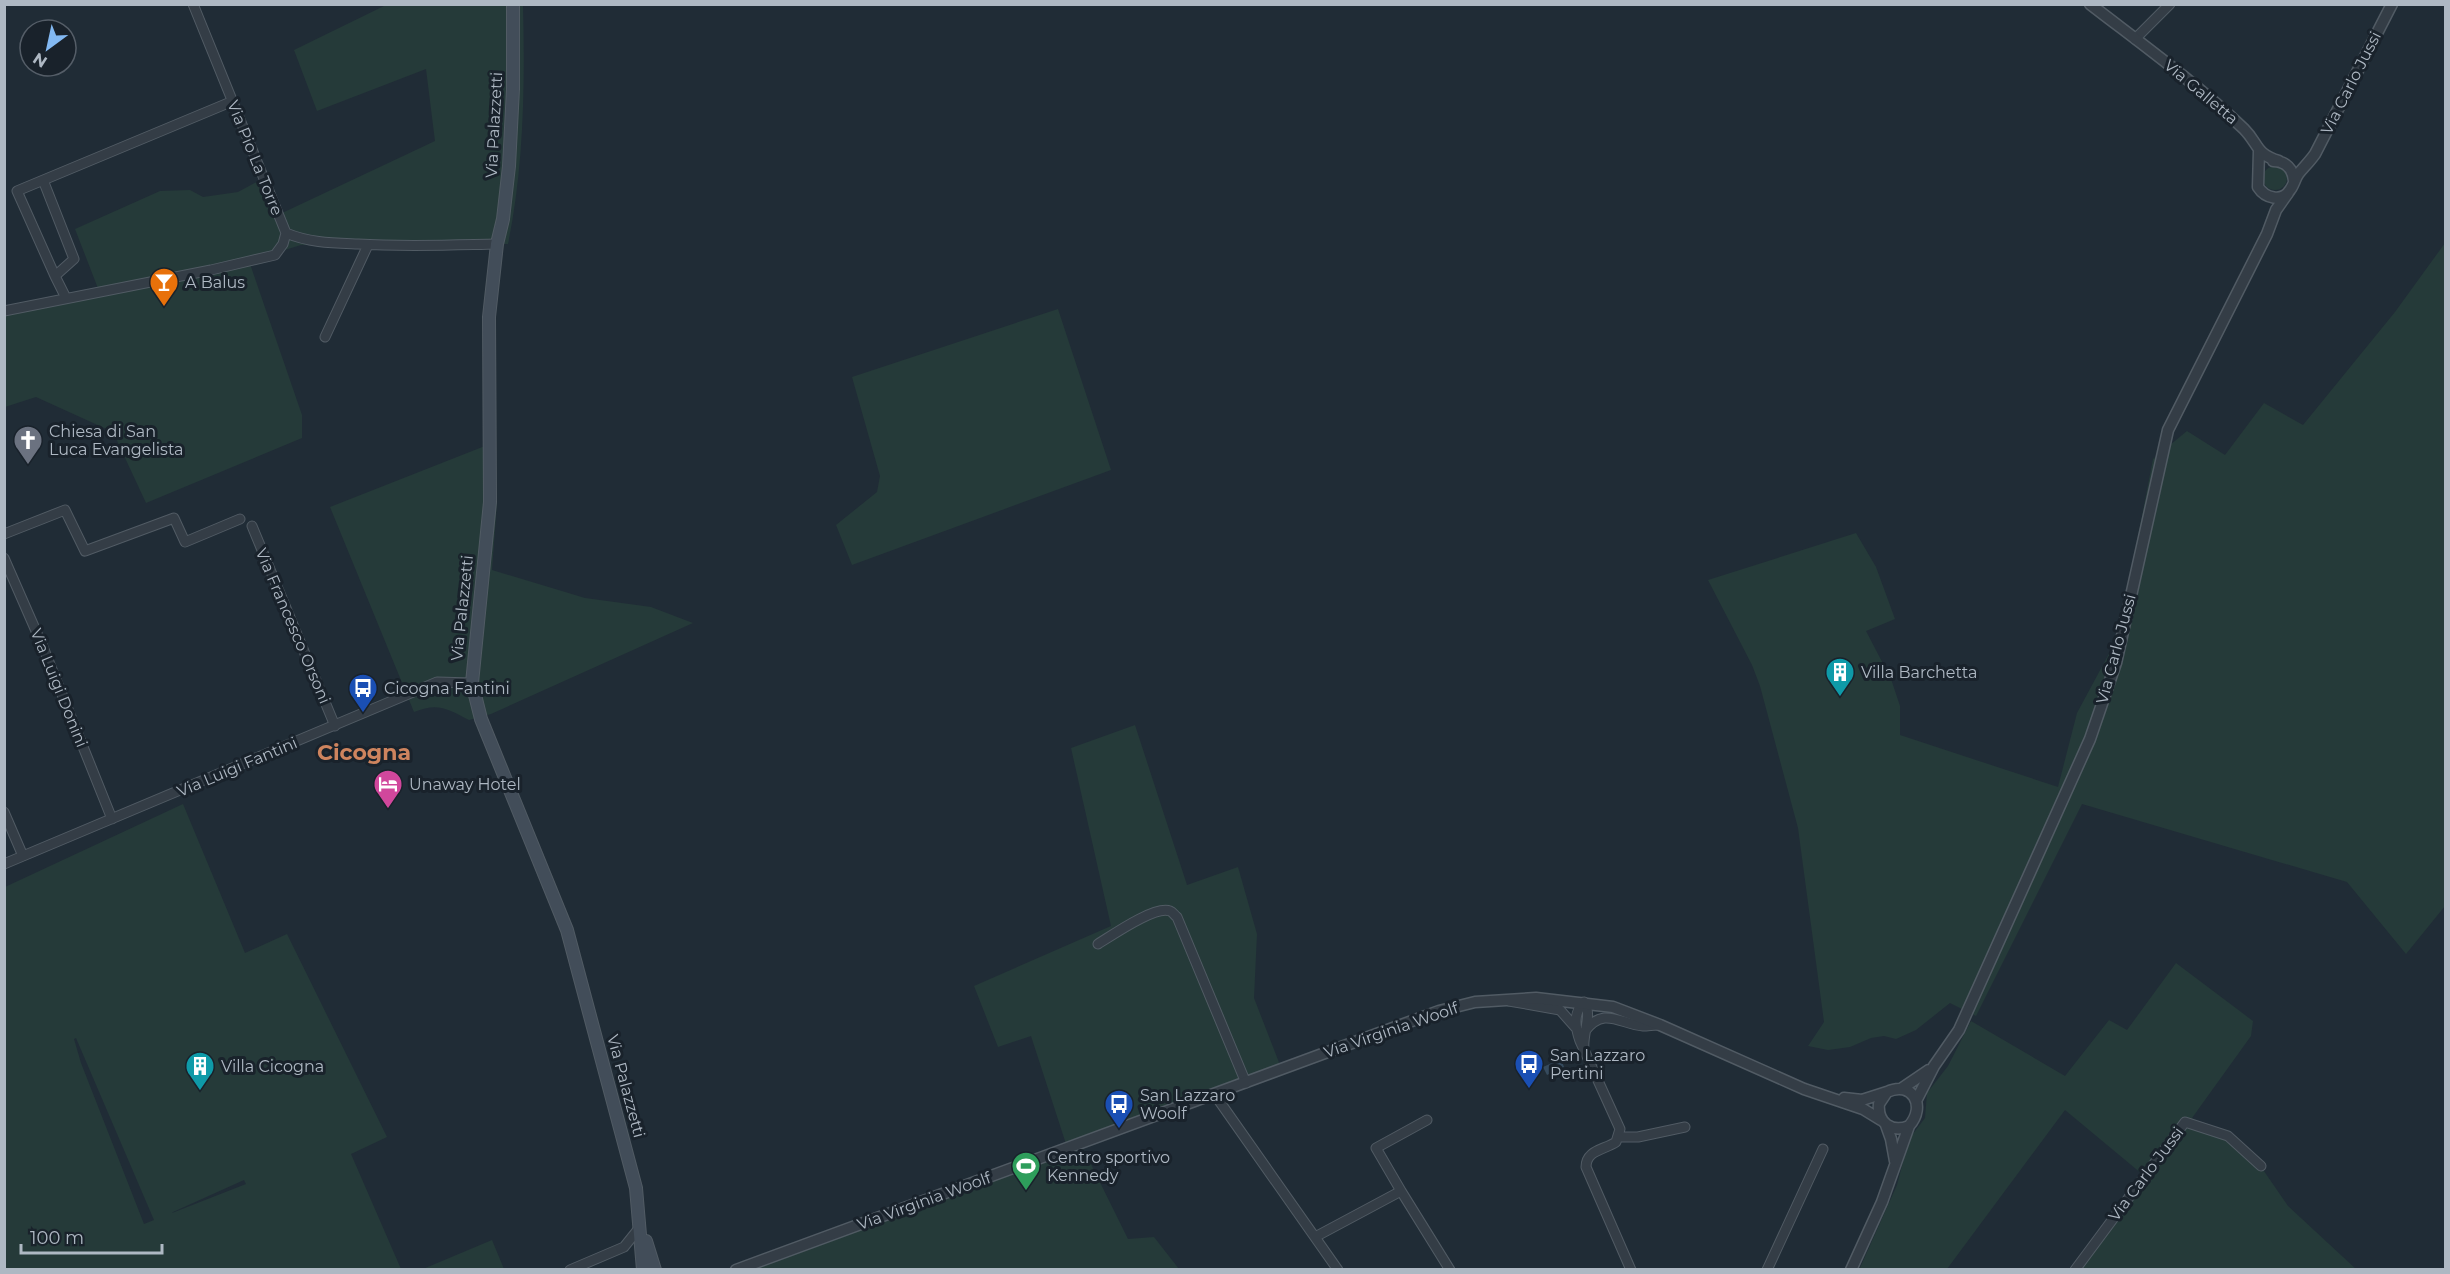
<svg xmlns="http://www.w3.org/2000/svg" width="2450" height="1274" font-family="Montserrat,sans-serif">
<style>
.green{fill:#253a39;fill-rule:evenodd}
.water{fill:#364b5e}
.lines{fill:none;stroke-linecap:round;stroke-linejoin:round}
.minor-casing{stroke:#515b64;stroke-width:11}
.tertiary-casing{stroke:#515b64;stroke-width:13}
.secondary-casing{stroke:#515b64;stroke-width:14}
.minor{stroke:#343d46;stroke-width:9}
.tertiary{stroke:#343d46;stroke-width:10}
.secondary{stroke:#424d59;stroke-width:12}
.labels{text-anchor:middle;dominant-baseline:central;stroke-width:6;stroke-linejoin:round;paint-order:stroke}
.street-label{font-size:16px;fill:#aeb8c3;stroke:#19222b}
.poi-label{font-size:16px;fill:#aeb8c3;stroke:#19222b;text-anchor:start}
.district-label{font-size:22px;font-weight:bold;fill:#ce845e;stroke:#19222b}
</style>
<rect width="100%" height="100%" fill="#202c36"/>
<path class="green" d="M386,5h137c2,78 1,162 -15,239l-207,1 -52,16 53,154v23l-156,65 -33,-71 -77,-35 -31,10v-97l94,-19 -24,-62 85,-38 30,-1 13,7 35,-5 26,-14 16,36 155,-73 -9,-72 -109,42 -23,-61z
M2263 178a12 12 0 1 1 24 0a12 12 0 1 1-24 0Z
M2445,243v663l-39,48 -59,-72 -265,-78 -106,212 -26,-13 -34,27 -20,9 -12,-3 -13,2 -21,9 -22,3 -20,-4 16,-24 -26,-194 -38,-142 -8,-21 -44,-85 148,-47 20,34 19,52 -29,12 25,48 9,27v29l158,52 19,-74 42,-78 34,-176 34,-28 38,24 39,-52 39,22 92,-113z
M1058,309l53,161 -259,95 -16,-40 41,-33 3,-16 -28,-99z
M490,444l3,42 4,17 -5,67 93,28 66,9 42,16 -202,91 -22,6c-21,-11 -31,-18 -55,-8l-84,-205z
M1135,725l52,160 51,-18 19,67 -3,64 26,67 -198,81 46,93 26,-2 25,32 -430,1 317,-126 -35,-108 -33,11 -24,-61 137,-60 -40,-178z
M183,804l62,149 42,-19 100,203 -36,17 50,115h-396v-382zM76,1038l78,182 -10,4 -63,-161 -7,-24zM244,1180l2,4 -74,29 1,-1z
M2176,963l77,58 -2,15 -59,82 33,19 32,24 31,45 68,63h-278l70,-90 -83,-69 -118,159 -88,1 38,-85 12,-46 16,-21 2,-25 21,-27 23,-45 94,55 44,-56 18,10z
M492,1240l12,29h-81z"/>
<path class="water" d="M1561,1059l3,8 -17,8 -4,-8z"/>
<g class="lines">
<g class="minor-casing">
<path id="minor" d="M193,4l93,229c24,10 47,10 72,11 47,3 93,1 139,0
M2135,39l35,-35
M43,180l31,79 -19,17 -38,-85 216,-90
M55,276l11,22
M4,311l207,-41 64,-15 8,-11 3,-11
M325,337l43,-92
M252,526l83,200
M4,534l61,-24 20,41 89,-33 11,24 55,-23
M4,558l39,89 69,172
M4,812l19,44
M4,864l433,-182 35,1
M1098,944c13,-8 57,-39 72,-33 3,1 4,4 7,6l69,166
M1509,1001l51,9 16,18
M1585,1031c19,-25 35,-7 58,-5 5,0 10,-1 15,-1
M1584,1049c-2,-15 9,-35 0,-47 -11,11 -9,25 -4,39l40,88 -4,13c-12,8 -30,8 -30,25l45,103
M1215,1095l123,175
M1619,1137h19l47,-10
M1401,1191l-25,-43 51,-28
M1315,1237l86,-46 49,79
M570,1270l54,-23 16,-20
M1767,1270l56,-121
M2075,1270l110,-148 43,14 33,30"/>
</g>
<g class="tertiary-casing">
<path id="tertiary" d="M2090,4c53,41 106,79 154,125 15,15 11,25 35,32
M2259,151l-1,36c7,11 24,16 32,3 4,-5 5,-12 9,-17 6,-7 11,-12 16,-19l77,-150
M2273,161c13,0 20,8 21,20
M1901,1089l28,-19
M1844,1098l18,2 25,-8
M1916,1101l18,-35 25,-36 131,-291 26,-76 52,-233 99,-196 9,-24 12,-17
M1886,1125l5,14 4,22
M736,1270l703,-259 36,-9 61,-4 77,9 47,18 144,64 59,20 18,11
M1851,1270l31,-68 27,-76c18,-20 3,-46 -22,-34l-8,12c-2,19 13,29 30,22"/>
</g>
<g class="secondary-casing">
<path id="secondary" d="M513,4v85l-4,77 -6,53 -6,25 -8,73 1,185 -18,181 9,36 86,211 69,258 7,82
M646,1241l9,29"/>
</g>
<use href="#minor" class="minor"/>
<use href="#tertiary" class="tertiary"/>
<use href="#secondary" class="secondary"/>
</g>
<defs>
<g id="bar-pin" transform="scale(1.5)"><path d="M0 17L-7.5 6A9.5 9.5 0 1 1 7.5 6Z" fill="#e8710a" stroke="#19222b"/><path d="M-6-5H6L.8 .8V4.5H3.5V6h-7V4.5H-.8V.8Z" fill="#fff"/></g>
<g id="church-pin" transform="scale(1.5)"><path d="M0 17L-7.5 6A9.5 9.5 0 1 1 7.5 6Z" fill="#6b7280" stroke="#19222b"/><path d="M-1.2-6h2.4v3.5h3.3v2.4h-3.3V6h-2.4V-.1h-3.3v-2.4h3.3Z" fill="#fff"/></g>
<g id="building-pin" transform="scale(1.5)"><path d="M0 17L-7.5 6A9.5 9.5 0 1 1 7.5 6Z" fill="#0f9aa8" stroke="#19222b"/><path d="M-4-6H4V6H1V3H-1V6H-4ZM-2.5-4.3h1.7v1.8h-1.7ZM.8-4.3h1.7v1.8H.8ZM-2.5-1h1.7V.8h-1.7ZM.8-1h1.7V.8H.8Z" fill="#fff"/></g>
<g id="bus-pin" transform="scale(1.5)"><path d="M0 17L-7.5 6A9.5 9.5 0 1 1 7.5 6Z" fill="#1a4fb4" stroke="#19222b"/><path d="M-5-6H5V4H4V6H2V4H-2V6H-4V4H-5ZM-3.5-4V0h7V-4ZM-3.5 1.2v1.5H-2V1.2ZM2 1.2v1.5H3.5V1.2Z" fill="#fff"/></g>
<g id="hotel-pin" transform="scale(1.5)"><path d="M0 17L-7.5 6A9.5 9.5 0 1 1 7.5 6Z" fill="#d1479c" stroke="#19222b"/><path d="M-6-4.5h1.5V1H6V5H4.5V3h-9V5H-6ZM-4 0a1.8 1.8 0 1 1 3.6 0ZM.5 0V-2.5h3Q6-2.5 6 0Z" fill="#fff"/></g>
<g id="stadium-pin" transform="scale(1.5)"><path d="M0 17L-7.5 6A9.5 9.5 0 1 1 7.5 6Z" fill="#2e9e5b" stroke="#19222b"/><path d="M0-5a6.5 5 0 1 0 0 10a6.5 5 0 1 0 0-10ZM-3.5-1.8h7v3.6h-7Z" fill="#fff"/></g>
</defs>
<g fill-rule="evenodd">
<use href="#bar-pin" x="164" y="282"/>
<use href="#church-pin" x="28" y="440"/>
<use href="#building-pin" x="1840" y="672"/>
<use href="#bus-pin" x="363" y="688"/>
<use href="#hotel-pin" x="388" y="784"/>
<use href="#bus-pin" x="1529" y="1064"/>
<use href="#building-pin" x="200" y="1066"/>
<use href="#bus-pin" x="1119" y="1104"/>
<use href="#stadium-pin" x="1026" y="1166"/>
</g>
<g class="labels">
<g class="street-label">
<text transform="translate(2351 83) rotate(-63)">Via Carlo Jussi</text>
<text transform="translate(2201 92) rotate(40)">Via Galletta</text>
<text transform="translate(494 125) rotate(-87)">Via Palazzetti</text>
<text transform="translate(255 158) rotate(68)">Via Pio La Torre</text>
<text transform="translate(462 608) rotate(-84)">Via Palazzetti</text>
<text transform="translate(293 626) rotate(67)">Via Francesco Orsoni</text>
<text transform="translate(2116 649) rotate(-75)">Via Carlo Jussi</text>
<text transform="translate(59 688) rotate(68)">Via Luigi Donini</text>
<text transform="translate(237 767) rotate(-23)">Via Luigi Fantini</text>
<text transform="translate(1391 1030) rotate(-19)">Via Virginia Woolf</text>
<text transform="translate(626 1086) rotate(75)">Via Palazzetti</text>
<text transform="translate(2146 1174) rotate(-53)">Via Carlo Jussi</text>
<text transform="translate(924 1201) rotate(-20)">Via Virginia Woolf</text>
</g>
<g class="poi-label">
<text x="185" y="282">A Balus</text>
<text x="49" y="431">Chiesa di San<tspan x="49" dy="18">Luca Evangelista</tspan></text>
<text x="1861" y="672">Villa Barchetta</text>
<text x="384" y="688">Cicogna Fantini</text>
<text x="409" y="784">Unaway Hotel</text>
<text x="1550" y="1055">San Lazzaro<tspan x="1550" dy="18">Pertini</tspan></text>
<text x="221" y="1066">Villa Cicogna</text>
<text x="1140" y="1095">San Lazzaro<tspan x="1140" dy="18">Woolf</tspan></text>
<text x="1047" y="1157">Centro sportivo<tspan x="1047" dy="18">Kennedy</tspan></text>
</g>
<g class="district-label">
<text x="364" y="752">Cicogna</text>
</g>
</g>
<rect width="2450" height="1274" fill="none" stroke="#aeb8c3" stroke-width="12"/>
<g transform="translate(48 48) rotate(213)"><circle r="28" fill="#19222b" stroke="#555e68" stroke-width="1.5"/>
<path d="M0-4.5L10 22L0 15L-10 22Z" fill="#83b9f3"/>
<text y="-9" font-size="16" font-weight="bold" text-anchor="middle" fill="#aeb8c3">N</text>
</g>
<path d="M21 1244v9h141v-9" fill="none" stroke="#aeb8c3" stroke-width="3"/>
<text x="30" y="1244" font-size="18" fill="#aeb8c3" stroke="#19222b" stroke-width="4.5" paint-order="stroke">100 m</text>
</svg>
